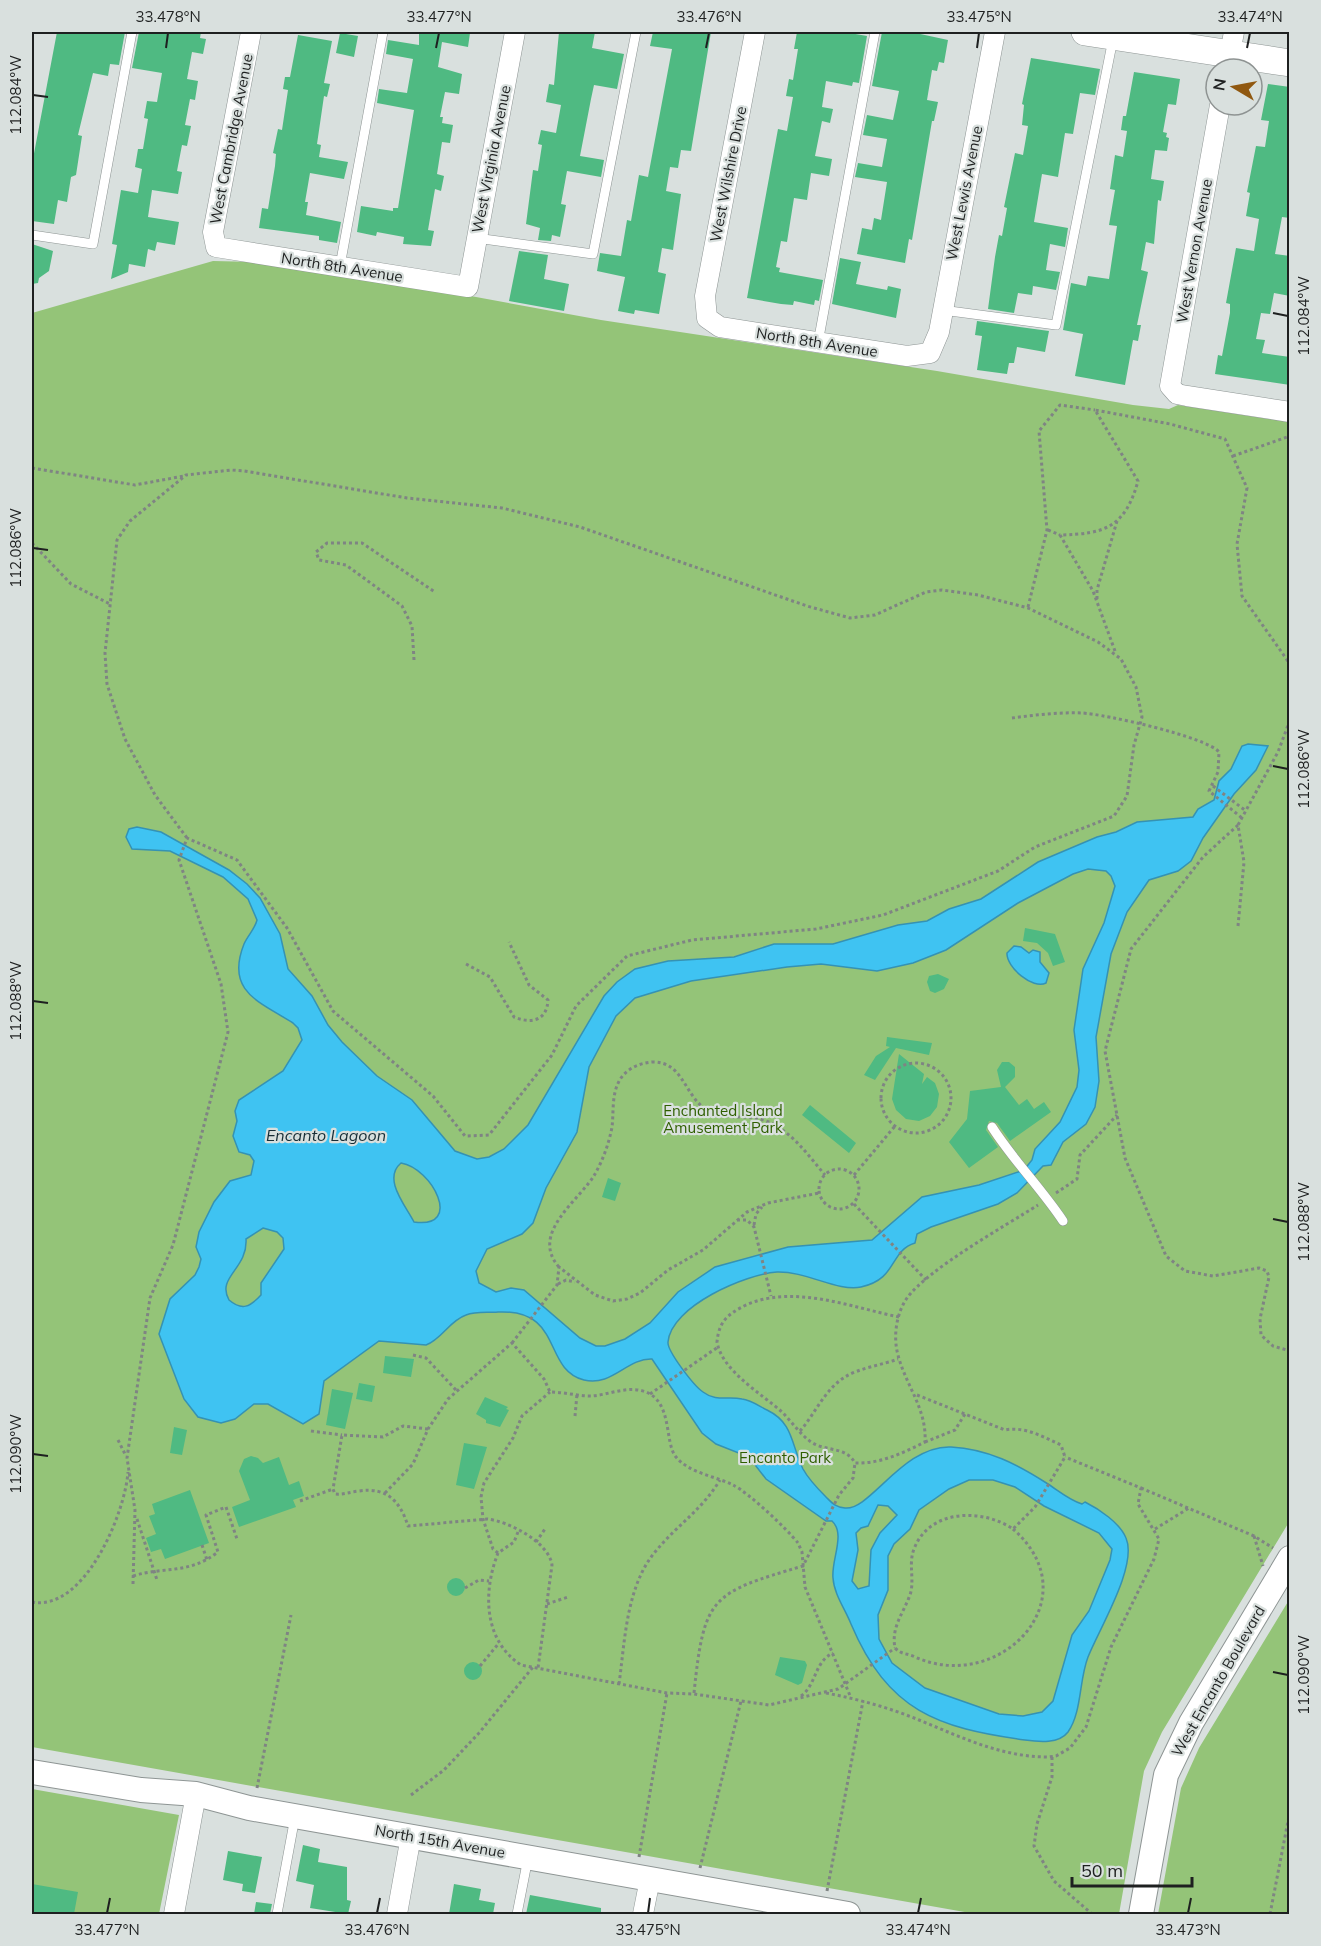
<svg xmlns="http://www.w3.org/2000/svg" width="1321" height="1946" font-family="Mulish,sans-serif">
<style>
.green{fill:#94c478}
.water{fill:#3fc3f2;stroke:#3592b3;stroke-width:1.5;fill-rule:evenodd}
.building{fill:#4fba82}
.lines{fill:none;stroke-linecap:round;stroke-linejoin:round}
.service-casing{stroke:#8e9594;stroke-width:10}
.minor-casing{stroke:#8e9594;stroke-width:21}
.tertiary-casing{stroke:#8e9594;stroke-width:26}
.secondary-casing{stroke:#8e9594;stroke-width:28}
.path{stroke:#7f8483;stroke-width:3;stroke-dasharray:3 3;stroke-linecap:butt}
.service{stroke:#fff;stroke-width:9}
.minor{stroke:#fff;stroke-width:20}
.tertiary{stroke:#fff;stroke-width:24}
.secondary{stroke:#fff;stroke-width:27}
.ticks{fill:none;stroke:#1e2020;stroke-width:2}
.labels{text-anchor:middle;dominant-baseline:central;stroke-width:4.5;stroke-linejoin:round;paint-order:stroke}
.street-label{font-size:15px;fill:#1e2020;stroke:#d9e0de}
.park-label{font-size:15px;fill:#2f5f00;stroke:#d9e0de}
.water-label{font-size:16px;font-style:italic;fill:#172d36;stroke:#d9e0de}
.neatline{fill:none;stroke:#1e2020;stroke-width:2}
.ticks-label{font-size:15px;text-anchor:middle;fill:#1e2020}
</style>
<rect width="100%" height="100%" fill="#d9e0de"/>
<path class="green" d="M213,261l43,1 182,28 163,30 336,51 196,34 36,4 9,-4 111,17v1100l-127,210 -18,39 -25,143h-143l-944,-167v-1434z
M1289,1600v314h-131l23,-126 18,-40z
M32,1789l147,26 -20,99h-127z"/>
<path class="water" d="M1248,744l20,2 -12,24 -22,24 -31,44 -12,23 -13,10 -29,9 -22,32 -16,42 -15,83 3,44 -4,26 -9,17 -23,18 -12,23 -8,1 -26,27 -19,11 -67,23 -14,7 -2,9c-26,8 -17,36 -54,44 -23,5 -55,-16 -84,-15 -31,2 -106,34 -109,70 -1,9 26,44 35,50 13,10 25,4 39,7 9,1 17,7 25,11 27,13 24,35 36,59 6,11 14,19 23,28 6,6 9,10 19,11 25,3 58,-63 106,-61 37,2 66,17 97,37 11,7 21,16 34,20l3,-2c14,7 35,21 41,36 12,28 -27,91 -38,119 -9,23 -6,55 -20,75 -9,12 -29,10 -43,8 -88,-12 -137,-29 -174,-116 -6,-15 -17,-30 -18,-46 -2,-18 13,-44 -1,-57h-6l-60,-42 -17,-22 -33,-13 -14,-11 -50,-74c-25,-1 -40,28 -68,21 -42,-11 -20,-71 -86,-68 -11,1 -22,-1 -32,3 -17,6 -24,24 -40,30l-47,-4 -55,40 -5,33 -16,10 -35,-20h-14l-19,15 -14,4 -23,-6 -14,-18 -25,-65 11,-35 25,-24 4,-8 2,-8 -5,-12 3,-15 15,-30 16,-21 21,-6 3,-14 -4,-6 -11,-3 -6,-16 4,-15 -2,-10 4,-11 44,-29 19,-31 -4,-12 -5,-5c-33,-21 -68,-31 -49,-79 4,-9 11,-15 13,-24l-9,-21 -25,-22 -53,-26 -38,-2 -6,-12 3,-8 8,-2 24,5 68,38 18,14 13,14 20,36 8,35 24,27 16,29 14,17 35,34 35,24 43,51 22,8 12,-2 15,-8 24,-24 76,-129 13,-14 18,-13 33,-8 66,-4 40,-13h59l65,-19 29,-4 22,-12 32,-10 57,-37 59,-25 19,-5 21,-10 56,-5 5,-8 16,-9 5,-19 12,-12 11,-23zM1088,869l18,2 5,5 4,10 -11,37 -21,46 -9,61 5,40 -2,17 -17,35 -25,27 -3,11 -8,10 -45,15 -57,12 -50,43 -84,7 -73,20 -37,25 -28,31 -25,16 -20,7h-9l-16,-8 -56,-48 -13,-2 -15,4 -17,-9 -3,-12 11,-22 35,-15 11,-11 13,-35 31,-56 12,-65 27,-51 19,-18 56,-17 96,-14 34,-3 56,7 36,-8 33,-13 72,-47 55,-29zM401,1163c31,5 63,66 13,59 -8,-16 -32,-43 -13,-59zM263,1228l14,4 6,6 1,11 -23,34v12c-11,12 -19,16 -32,5 -13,-23 19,-31 17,-61zM969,1480h24l22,7 29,19 55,27 13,16 -2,11 -21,51 -17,24 -19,66 -11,11 -19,4 -24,-2 -74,-26 -33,-25 -13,-24 -1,-24 10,-25v-34l6,-12 16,-15 9,-19 30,-21zM878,1505l10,1 9,9 -17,18 -9,17 -2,36 -11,3 -6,-8 6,-31 -2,-17 5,-5 7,-2z
M1014,946l7,1 8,6 4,-3 7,2v10l9,11 -3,10c-13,7 -40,-16 -39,-30z"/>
<path class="building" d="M57,32h68l-6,33 -9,-1 -2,12 -15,-3 -1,4 -14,58 4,1 -6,39 -5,2 -4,25 -9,-2 -4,24 -22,-3v-57z
M139,32h62l-1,6 6,1 -3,15 -11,-2 -5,27 11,2 -3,19 -5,-1 -5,26 6,1 -4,20 -5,-1 -5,26 5,1 -4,22 -26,-4 -4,27 31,5 -4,23 -18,-3 -2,9 -7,-2 -3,18 -16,-3 -1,8 -17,7 6,-34 -5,-1 9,-54 17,3 4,-24 -7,-2 3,-18h5l5,-30 -4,-1 3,-17 10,1 5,-29 -30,-5z
M419,32l51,1 -2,14 -26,-5 -4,25 24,7 -3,20 -14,-2 -5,25h3l-1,6 11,2 -3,18 -8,-1 -5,32 7,2 -3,15 -6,-2 -7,41 6,1 -3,15 -28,-2 1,-7 -27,-5 -1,4 -19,-4 4,-26 32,5v-3h5l16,-98 -37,-7 2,-14 28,4 6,-34 -27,-5 2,-14 31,5z
M559,32h36l-3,16 32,6 -7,35 -23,-4 -3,14 -11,57 24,4 -3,17 -34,-6 -6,33 5,1 -6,32 -8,-2 -1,6 -13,-1 2,-12 -14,-4 7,-54 5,1 4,-26 -4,-1 3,-14 15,3 5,-28 -15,-3 3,-18 5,1z
M653,32h58l-20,119 -10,-1 -3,18 -8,-1 -4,24 15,3 -8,56 -11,-2 -4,24 8,2 -7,40 -24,-4 -1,4 -16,-3 7,-34 -28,-6 3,-18 21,3 6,-36 4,1 8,-46 9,2 24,-128 -22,-3z
M797,32h47l23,4 -8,47 -6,-1 -1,4 -26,-5 -4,26 11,2 -3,14 -8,-2 -7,35 17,3 -3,17 -18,-3 -4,27 -13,-2 -7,44 -6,-1 -5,26 4,1 -1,4 44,8 -4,21 -4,-1 -1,5 -20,-4 -1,4 -12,-1 -34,-6 31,-169 9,2 6,-34 -7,-1 3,-17 4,1 5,-31h-4z
M882,32h29l37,8 -4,23 -5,-1 -2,9 -5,-1 -5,30 11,2 -4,19h-2l-20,119 -3,-1 -4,24 -48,-9 5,-26 10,2 2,-12 7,2 6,-38 -32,-5 3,-14 24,4 5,-28 -24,-4 4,-20 26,5 6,-29 -27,-5z
M340,33l18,3 -4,21 -18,-4z
M298,35l34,6 -8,42 6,1 -3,13 -3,-1 -7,48 4,1 -2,12 29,5 -4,17 -34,-6 -5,29h3l-2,13 35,7 -4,21 -18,-3v-4l-60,-8 3,-20 6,1 7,-43 1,-12 -3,-1 5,-24 4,1 6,-40 -5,-1 2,-12h5z
M1031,58l69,11 -5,26 -15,-2 -7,41 -8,-1 -7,44 -16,-3 -8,48 34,6 -3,19 -15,-3 -4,26 14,2 -4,18 -23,-4 -1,9 -14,-2 -4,20 -26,-4 7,-52 4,-22 3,1 5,-28 -3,-1 11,-54 8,2 5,-29 -6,-1 2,-20 -2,-1z
M1134,72l46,7 -4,26 -8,-1 -5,28 4,1 -1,4 3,1 -2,13 -12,-1 -4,29 13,2 -3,20 -3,-1 -4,44 -8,-2 -5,28 7,2 -11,53h4l-3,16 -5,-1 -8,45 -50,-9 8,-42 -20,-4 8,-47 15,3 2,-10 21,3 8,-53 -8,-1 6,-35 -5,-1 5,-34 8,2 4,-26 -6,-1 2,-14h3z
M1268,84l22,3v131l-8,-1 -7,37 15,2v40l-16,-3 -4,21 -9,-1 -5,26 9,1 -3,13 28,4v28l-75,-11 3,-19 4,1 8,-43v-9l-4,-1 10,-55 18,3 5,-32 -13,-3 4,-23 -3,-1 9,-46 9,1 4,-26 -8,-1z
M32,244l21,7 -4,20 -10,7 -1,5 -6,1z
M519,251l29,4 -4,24 25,5 -5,27 -55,-10z
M840,258l21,4 -5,22 31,6 1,-4 13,3 -5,29 -64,-14z
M977,321l72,10 -4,21 -28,-5 -3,16h-5l-2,11 -30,-4 5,-34 -7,-1z
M1025,928l30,6 10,28 -12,4 -5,-13 -11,-10 -14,-2z
M938,974l11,5 -5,10 -9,4 -5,-2 -3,-9 2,-6z
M887,1037l45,6 -3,12 -33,-7 -21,32 -11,-5 12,-19 14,-9 -4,-1z
M899,1054l25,20 -2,10 5,-7 8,6 4,11 -2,13 -7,9 -11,5 -13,-2 -10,-9 -4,-11z
M1002,1062h7l6,5v10l-10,10 14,18 8,-6 7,10 10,-7 7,10 -41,29 -13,-18 -8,-2 -3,9 12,17 -29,21 -20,-26 18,-23 3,-28 31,-4 -4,-17z
M810,1105l46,38 -7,10 -47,-38z
M608,1178l13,5 -6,18 -13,-4z
M385,1356l29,3 -3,18 -28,-4z
M359,1383l16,3 -3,16 -16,-3z
M332,1389l21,4 -8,36 -19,-4z
M485,1397l23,10 -2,2 3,1 -9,17 -14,-4v-3l-10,-6z
M174,1427l13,3 -5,25 -12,-2z
M464,1443l23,4 -13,42 -18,-4z
M251,1456l7,2 5,5 16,-6 10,28 10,-4 5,15 -11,4 3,7 -57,20 -7,-20 18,-7 -11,-29 5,-12z
M190,1490l19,53 -44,16 -4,-10 -10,3 -5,-14 10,-4 -7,-18 6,-2 -3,-10z
M447 1587a9 9 0 1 1 18 0a9 9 0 1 1-18 0Z
M780,1657l25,4 2,4 -5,18 -4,2 -23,-10z
M464 1671a9 9 0 1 1 18 0a9 9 0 1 1-18 0Z
M303,1845l17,4 -2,13 29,5v33l4,1 -3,13 -38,-6 4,-23 -18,-4z
M228,1851l34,6 -7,36 -13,-2 1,-7 -20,-4z
M32,1884l46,8 -4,22h-42z
M454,1884l27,5 -2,11 16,3 -2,11h-44z
M530,1895l71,13v6h-75z
M256,1902l16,2 -2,10h-16z"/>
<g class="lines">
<g class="service-casing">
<path id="service" d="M32,235l61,9 39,-212
M476,238l117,16 43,-222
M340,266l43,-234
M942,310l114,15 57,-286
M818,343l57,-311
M992,1127c21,33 49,61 71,94
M277,1914l18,-97
M517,1914l11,-56"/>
</g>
<g class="minor-casing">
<path id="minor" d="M251,32l-38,200 3,15 252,40 47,-255
M755,32l-50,264 2,22 13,9 187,29 23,-3 9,-21 56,-300
M1227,69l7,-37
M1220,105l-50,281 7,8 10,2 103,16
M174,1914l22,-120
M397,1914l14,-78
M643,1914l7,-35"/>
</g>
<g class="tertiary-casing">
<path id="tertiary" d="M32,1772l109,18 55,4 53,14 599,106
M1141,1914l25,-139 25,-52 99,-165"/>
</g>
<g class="secondary-casing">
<path id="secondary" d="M1085,32l205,31"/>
</g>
<path class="path" d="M1233,456l57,-20
M32,468l103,17 49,-9
M1048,530l12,5
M32,543l39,41 39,20
M1097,599v-9l20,-69
M1028,607l19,-77 -8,-99 21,-26 35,5
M1115,651l-22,-60 -33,-56c44,-1 65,-7 78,-54l-43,-71 75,14 55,15 22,49 -10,56 5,52 48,68
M414,660l-2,-34 -10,-20 -56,-41 -27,-5 -3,-8 11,-9h35l73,49
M1012,718c23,-3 47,-6 70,-5 22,1 125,24 137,39l-1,20 -9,19 33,27
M1213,786l33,25
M1238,825l-35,32 -72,92 -26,102 20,107 41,98 19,15 28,5 46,-8 8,3 2,6 -9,42 1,16 12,11 17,5
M1238,926l6,-64 -6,-37 40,-73 12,-32
M466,964l24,13 24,40c17,7 33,4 34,-17l-19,-15 -20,-43
M881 1098a35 35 0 1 1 70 0a35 35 0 1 1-70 0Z
M819 1189a20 20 0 1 1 40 0a20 20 0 1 1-40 0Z
M854,1175l41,-49
M1056,1193l21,-14 3,-24 37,-40
M854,1204l72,76
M737,1220h10l7,7 17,69
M754,1225l2,-11 6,-7
M559,1267c-30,-34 21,-67 36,-93 8,-14 14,-31 17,-47 2,-16 -1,-34 9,-49 7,-10 19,-15 31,-16 30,-1 32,31 52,46 19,14 36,6 56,11 28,7 47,35 65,56
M558,1284l8,-4 9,2
M899,1317c-49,-10 -105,-33 -153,-12 -18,9 -27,16 -29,37 5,29 45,52 65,70 10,10 18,22 29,30 15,10 35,4 44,21 25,1 48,-10 70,-21 2,-33 -19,-56 -27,-87 -5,-18 -2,-41 9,-57 21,-29 98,-72 131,-93
M512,1343l45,-58 2,-18 36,28 18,6 14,-2 13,-6 28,-23 35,-20 44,-38 21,-9 51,-10
M413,1355l13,3 30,32
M650,1394l68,-47
M917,1395l88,35c20,-4 38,7 56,15l4,12 -30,50 -22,22c-31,-21 -84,-20 -99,20 -6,15 1,31 -4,46 -7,19 -19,32 -15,53 7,7 12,5 20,9 85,38 177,-59 98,-128
M575,1416l2,-22
M428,1429l-25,-3 -20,11 -41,-2 -9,54 2,5c8,1 15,-2 24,-3 28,-4 41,10 49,35l79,-7c21,2 62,23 65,46l-14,103
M311,1431l31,4
M800,1431c15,-17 25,-42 45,-54 14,-9 37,-12 53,-18
M118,1440l8,16
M925,1442l30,-12 10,-16
M1141,1488l113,48 19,12
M385,1493l28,-29 15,-35 20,-30 64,-56 32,36 6,13c14,0 27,4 41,4 18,-1 37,-11 55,-4 27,11 18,50 30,65 13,16 39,19 57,28 16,8 54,44 65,58l4,9 3,35 46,111
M300,1501l33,-12
M137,1519l20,61
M1155,1529l34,-21
M518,1532l-4,10 -16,11c-15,38 -15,87 23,112l146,28 27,1 75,11 69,-16 57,-41
M1254,1536l9,30
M536,1542l9,-13
M202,1545l5,15
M498,1553l-5,-4 -10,-30 -2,-22 3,-14 29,-45 9,-22 28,-24
M133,1576c32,-10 55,-1 85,-24l-12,-37 20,-8 11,32
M133,1584l2,-74 -8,-52 23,-160 23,-53 55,-213 -7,-48 -42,-124 8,-22 50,22 50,68 46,83 100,85 32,40 24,-1 63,-80 24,-49 51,-50 65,-16 124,-11 67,-14 115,-44 37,-24 79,-31 13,-20 7,-51 8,-28 -6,-30 -15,-28 -23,-17 -70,-34 -50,-13 -36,-5 -16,2 -51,23 -25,3 -43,-12 -227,-79 -78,-19 -95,-10 -163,-27 -13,-1 -45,5 -56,46 -13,19 -12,113 2,31 18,55 30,56 32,43
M465,1588l14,-8 10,1
M32,1602c52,10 93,-88 96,-130
M547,1604l21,-7
M480,1666l19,-23
M619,1684c6,-43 7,-97 36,-132 22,-27 46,-41 65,-72
M694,1693c10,-97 17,-100 109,-127l36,-71 14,-17 2,-15
M826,1693c32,6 64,15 93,27 42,17 82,37 129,37l8,-1 14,-8 16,-21 25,-80 43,-88 5,-20 -21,-35 3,-16 -76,-31
M801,1696c16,-12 13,-34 32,-43
M1052,1757v20l-15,47 -3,22 20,35 38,33
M257,1788l34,-173
M411,1795l33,-25 35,-37 54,-66
M639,1857l28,-164
M700,1868l41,-167
M827,1891l36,-190
M1270,1914l20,-103"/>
<use href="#service" class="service"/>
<use href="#minor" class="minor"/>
<use href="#tertiary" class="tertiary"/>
<use href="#secondary" class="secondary"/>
</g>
<path class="ticks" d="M166,48l2,-15M436,48l3,-15M706,48l3,-15M977,48l2,-15M1247,48l3,-15M33,95l15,2M1273,313l15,3M33,548l15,2M1273,766l15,3M33,1001l15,2M1273,1219l15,3M33,1454l15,2M1273,1672l15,3M107,1913l3,-15M377,1913l3,-15M648,1913l2,-15M918,1913l3,-15M1188,1913l3,-15"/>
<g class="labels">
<g class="street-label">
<text transform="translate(231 139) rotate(-79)">West Cambridge Avenue</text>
<text transform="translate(491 159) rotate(-79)">West Virginia Avenue</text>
<text transform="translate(728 174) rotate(-79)">West Wilshire Drive</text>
<text transform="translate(964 193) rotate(-79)">West Lewis Avenue</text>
<text transform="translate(1194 251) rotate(-80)">West Vernon Avenue</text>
<text transform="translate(342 267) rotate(9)">North 8th Avenue</text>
<text transform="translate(817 342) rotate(9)">North 8th Avenue</text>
<text transform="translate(1218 1681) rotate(-60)">West Encanto Boulevard</text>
<text transform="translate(440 1841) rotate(10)">North 15th Avenue</text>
</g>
<g class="park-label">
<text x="723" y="1110">Enchanted Island<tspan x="723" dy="17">Amusement Park</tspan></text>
<text x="785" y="1457">Encanto Park</text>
</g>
<g class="water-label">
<text x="326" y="1135">Encanto Lagoon</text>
</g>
</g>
<rect width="1321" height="1946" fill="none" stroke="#d9e0de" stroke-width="66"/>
<g transform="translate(1234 87) rotate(280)"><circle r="28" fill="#d9e0de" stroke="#8e9392" stroke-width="1.5"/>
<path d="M0-4.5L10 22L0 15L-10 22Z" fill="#905810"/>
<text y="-9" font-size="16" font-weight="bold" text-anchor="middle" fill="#1e2020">N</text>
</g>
<path d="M1072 1877v9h120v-9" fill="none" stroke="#1e2020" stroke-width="3"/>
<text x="1081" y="1877" font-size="18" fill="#1e2020" stroke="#d9e0de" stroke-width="4.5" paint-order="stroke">50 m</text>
<rect x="33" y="33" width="1255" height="1880" class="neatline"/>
<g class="ticks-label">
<text x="168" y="22">33.478°N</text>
<text x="439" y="22">33.477°N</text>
<text x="709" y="22">33.476°N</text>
<text x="979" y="22">33.475°N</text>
<text x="1250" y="22">33.474°N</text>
<text transform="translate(16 95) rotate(-90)" y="5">112.084°W</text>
<text transform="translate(1304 316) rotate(-90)" y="5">112.084°W</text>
<text transform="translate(16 548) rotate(-90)" y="5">112.086°W</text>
<text transform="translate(1304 769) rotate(-90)" y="5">112.086°W</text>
<text transform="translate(16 1001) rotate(-90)" y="5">112.088°W</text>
<text transform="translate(1304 1222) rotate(-90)" y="5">112.088°W</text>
<text transform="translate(16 1454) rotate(-90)" y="5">112.090°W</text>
<text transform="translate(1304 1675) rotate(-90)" y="5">112.090°W</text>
<text x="107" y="1935">33.477°N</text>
<text x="377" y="1935">33.476°N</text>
<text x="648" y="1935">33.475°N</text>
<text x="918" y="1935">33.474°N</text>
<text x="1188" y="1935">33.473°N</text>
</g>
</svg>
